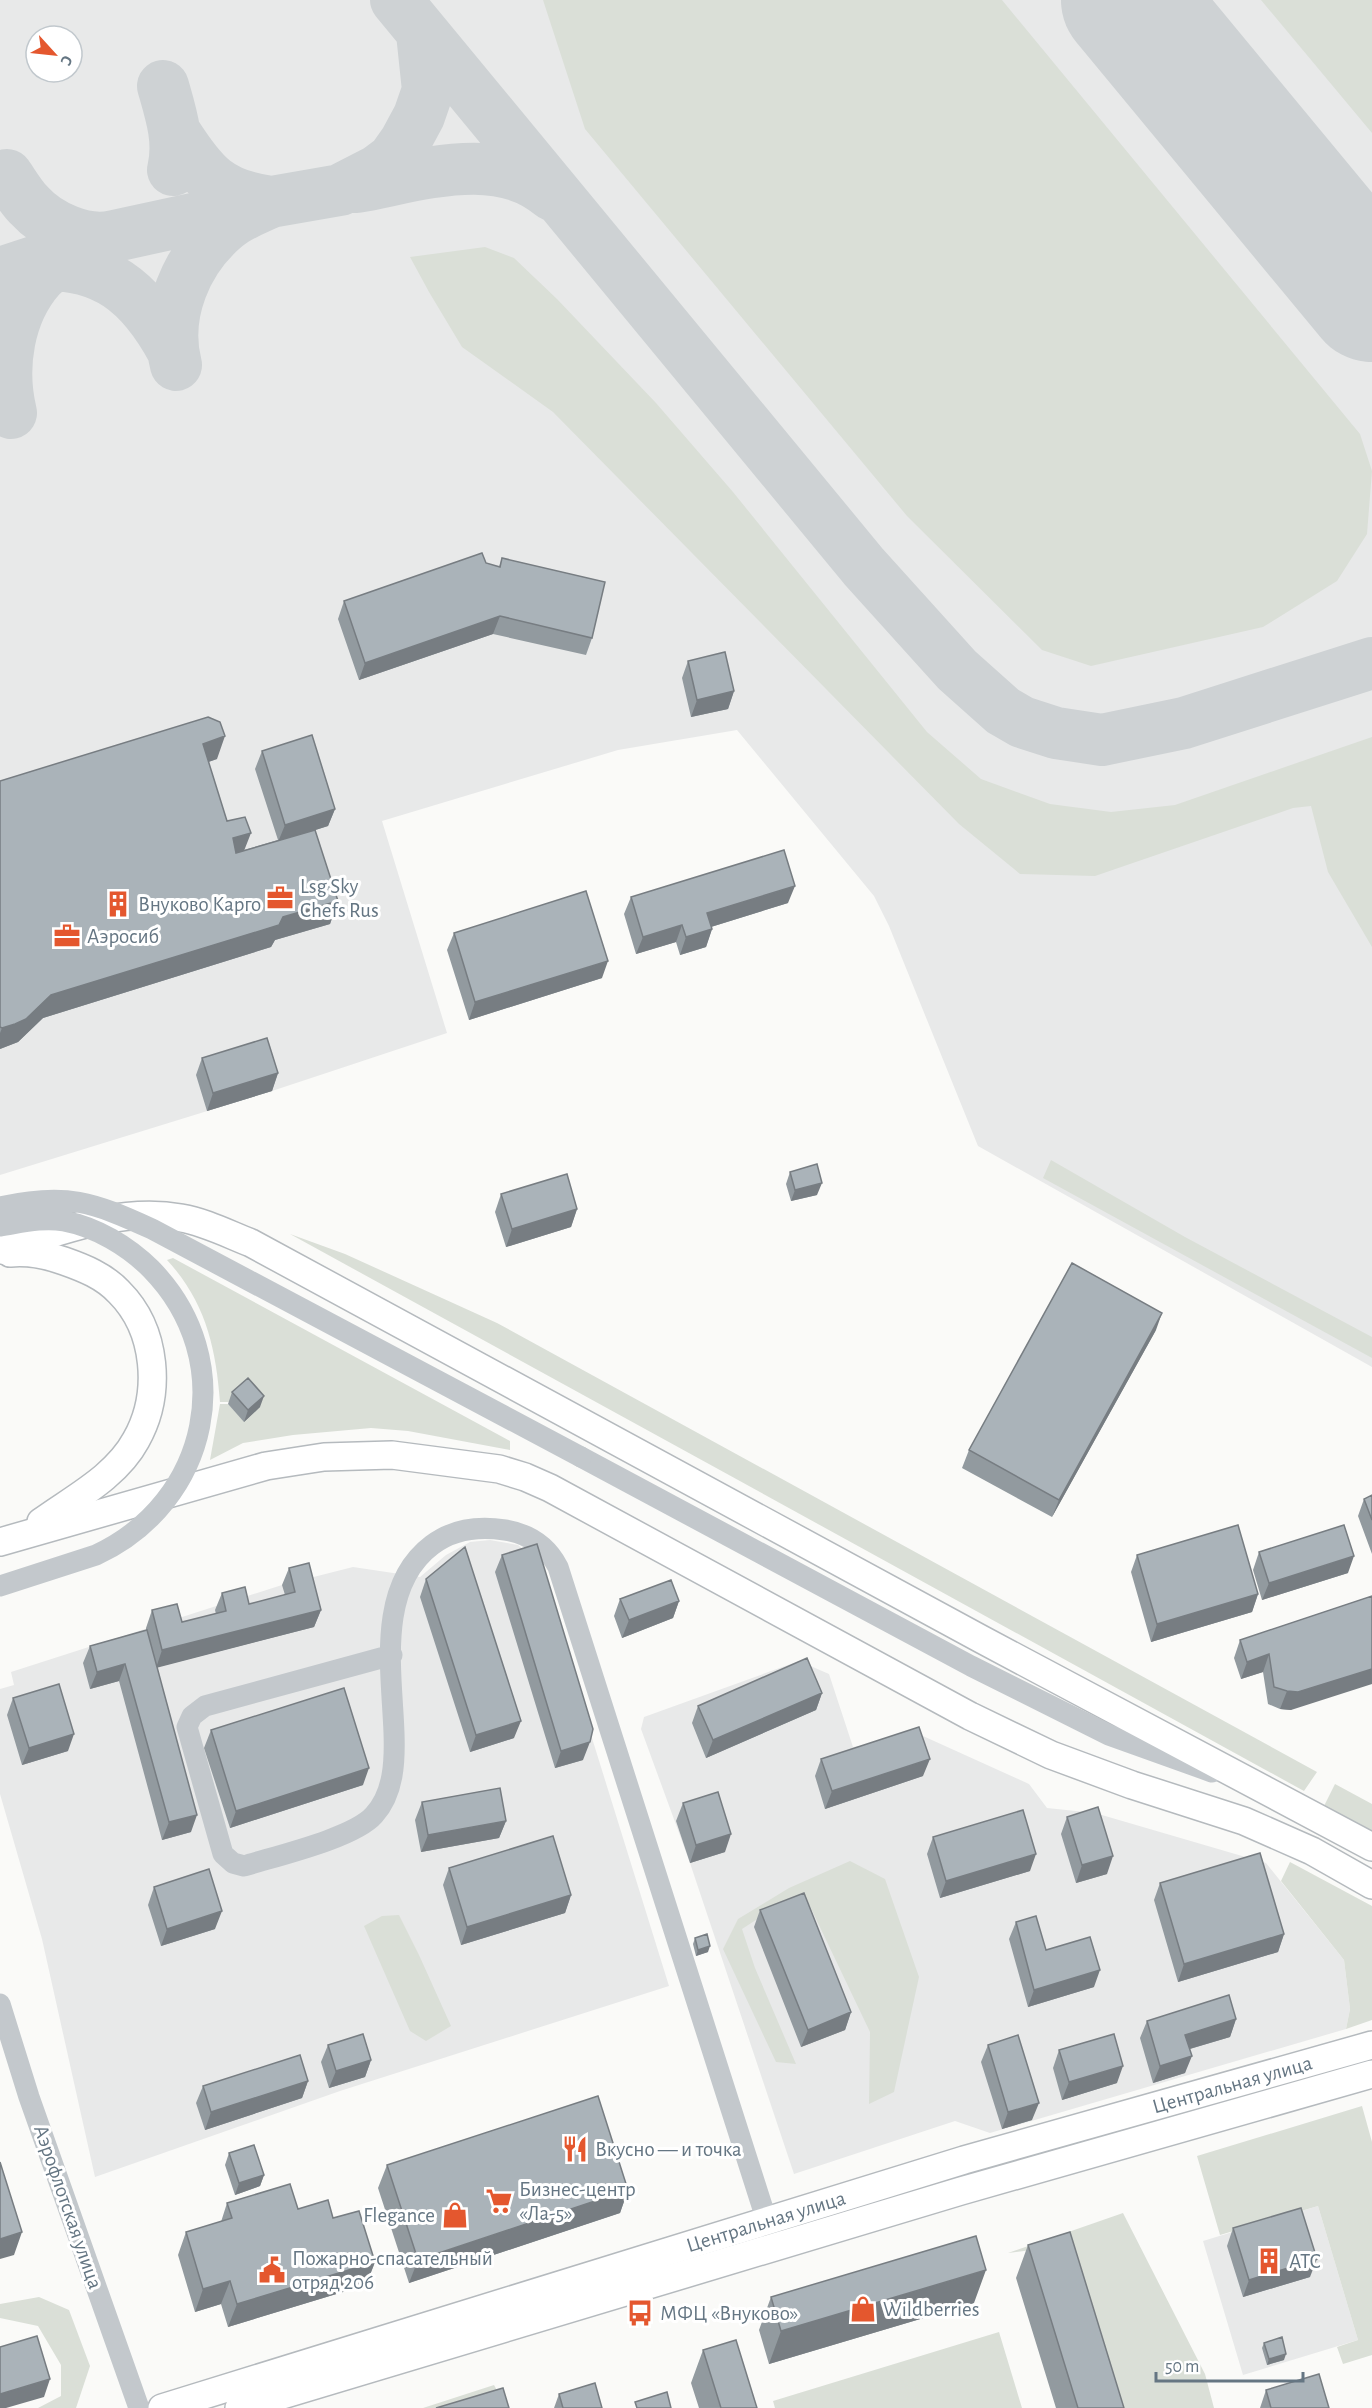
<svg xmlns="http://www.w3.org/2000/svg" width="1372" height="2408" font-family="'Alegreya Sans',sans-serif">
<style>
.built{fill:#e8e9e9;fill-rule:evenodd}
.green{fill:#dadfd7}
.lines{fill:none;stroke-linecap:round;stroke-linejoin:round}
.taxiway{stroke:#ced2d4;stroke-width:52}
.runway{stroke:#ced2d4;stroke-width:132}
.major-casing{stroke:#b5babe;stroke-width:30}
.minor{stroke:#c3c8cc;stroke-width:21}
.major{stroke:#fff;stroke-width:27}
.minor-bridge{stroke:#c3c8cc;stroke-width:21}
.wall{fill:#929a9f}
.shaded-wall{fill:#777d82}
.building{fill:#aab3b9;stroke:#777d82;stroke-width:1.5}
.labels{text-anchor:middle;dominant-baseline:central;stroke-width:6;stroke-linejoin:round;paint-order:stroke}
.poi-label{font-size:21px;fill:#657683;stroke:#fff;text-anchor:start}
.street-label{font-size:21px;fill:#657683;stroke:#fff}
</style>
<rect width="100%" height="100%" fill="#fafaf8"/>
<path class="built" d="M0,0h1372v1367l-394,-221 -89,-220 -15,-30 -137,-166 -119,20 -236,71 65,212 -175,58 -272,84zM36,36h36v36h-36z
M490,1540l28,5 19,16 132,425 -329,105 -245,86 -53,-238 -42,-145v-105l14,-4 -3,-13 271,-87 71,-18 67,10 26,-22 24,-13z
M799,1661l30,13 24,73 70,-11 106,48 18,24 48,5 171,50 78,97 6,49 -4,20 -356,104 -35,-12 -161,53 -104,-311 -49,-134 3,-12z
M1318,2206l40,134 -115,35 -40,-134z"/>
<path class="green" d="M543,0h459l358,434 12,37 -5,63 -30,47 -74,46 -172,39 -49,-16 -135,-134 -322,-387z
M1261,0h111v133z
M485,247l29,11 43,41 99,104 77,89 194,240 54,47 69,25 61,8 64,-7 197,-68v210l-44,-75 -17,-66 -18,2 -198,68 -75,-2 -61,-50 -406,-412 -91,-65 -33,-55 -19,-35z
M1051,1160l134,77 187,100v21l-329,-180z
M290,1234l55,20 152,69 820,449 -13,19z
M173,1258l337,183v9l-102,-19 -37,-3 -78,7 -50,8 -33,17 10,-56h8l16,17 -14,-19h-10c-4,-55 -15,-101 -53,-142z
M1335,1784l37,20v29l-48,-27z
M850,1861l35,18 34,98 -25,115 -25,12 1,-72 -63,-132 -28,5 -37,24 13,39 41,96 -20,-2 -53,-113 15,-30 51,-31z
M1290,1862l82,44v114l-26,9 4,-20 -6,-49 -63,-79z
M399,1915l20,40 32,71 -25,15 -16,-10 -46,-105 18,-10z
M1362,2106l10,36v213l-29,9 -6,-17 21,-7 -40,-134 -98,29 -23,-79z
M1123,2213l82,161 9,34h-107l-59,-160 -40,5z
M39,2297l30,13 21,56 -14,42h-38l23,-12v-31l-23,-39 -38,-8v-14z
M999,2332l23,76h-247l-2,-7z
M494,2385l8,15 -23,8h-56z"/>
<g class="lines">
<path class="taxiway" d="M396,0l468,567 93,103 46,41 19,11 34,11 46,7 82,-17 188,-60
M163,86c8,28 17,55 10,84
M176,134c27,42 43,61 95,68 -15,7 -32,13 -45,24 -40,33 -63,88 -50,139
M7,175c7,10 14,22 22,30 19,21 56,38 85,31
M357,187c62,-11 141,-39 195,8
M34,265c70,-4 107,27 139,86
M0,273l110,-36 161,-35 69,-12 37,-19 16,-12 12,-17 14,-26 9,-26 -6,-57
M11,413c-11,-46 -3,-100 29,-136 8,-9 20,-15 30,-22"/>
<path class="runway" d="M1127,0l245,296"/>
<g class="major-casing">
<g id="major">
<path d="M0,1250c59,-18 118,-43 181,-32 24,4 47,16 70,25l730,396 391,208"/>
<path d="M10,1253c19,-2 37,2 54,8 20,7 40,15 55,31 38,38 43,102 17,148 -20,37 -62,58 -95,82"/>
<path d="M0,1542l266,-76 58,-9 68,-2 107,14 26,8 25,11 420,228 81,39 81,30 112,36 68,30 60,34"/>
<path id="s1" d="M162,2408l802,-248 408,-115"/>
<path d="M239,2408l722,-217 411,-117"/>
</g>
</g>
<path class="minor" d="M581,1457l390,209 138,69 103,37
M392,1655l-187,51 -13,10 -5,11 36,127 10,9 11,3c32,-10 110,-28 130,-51 20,-22 21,-54 20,-82 -2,-60 -18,-146 38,-188 21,-16 47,-19 73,-15 25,4 42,16 53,37l213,667
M0,2004l29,93 110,311"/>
<use href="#major" class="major"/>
<path class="minor-bridge" d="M0,1207c66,-15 93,-5 152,22l429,228
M0,1226c20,-3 43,-9 64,-5 32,6 64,25 87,48 89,91 59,233 -55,286l-96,31"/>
</g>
<path class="wall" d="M502,558l90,80 -6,17 -93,-21 -134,46 -21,-61 6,-18 142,-38 13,4z
M688,661l46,30 -6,18 -37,8 -9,-39z
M262,751l73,58 -7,17 -13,4 23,71 -8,23 -55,16 -4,7 -228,71 -25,24 -18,7v-268l217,-22 -9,3 19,59 17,29 34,-10 -23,-71z
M631,897l157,6 -77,24 1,2 -6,18 -26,8 -4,-13 -40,12 -12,-40z
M454,933l148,45 -133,42 -22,-70z
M202,1058l76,15 -6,18 -65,20 -11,-36z
M790,1172l27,23 -26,6 -5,-17z
M501,1194l76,15 -6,18 -65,20 -11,-35z
M1156,1330l-104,187 -90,-49 7,-18z
M232,1392l28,15 -16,15 -16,-18z
M1372,1495v59l-14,-38 6,-17z
M1259,1552l89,21 -86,27 -9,-30z
M502,1555l81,205 -28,8 -60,-196z
M1137,1555l121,39 -6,18 -101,30 -20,-70z
M289,1568l32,42 -7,17 -157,40 34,165 -29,8 -43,-159 -29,8 -7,-26 7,-17 56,-16v-2l6,-18 30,12 34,-8 -1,-4 7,-17 27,11 36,-9 -3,-10z
M426,1579l88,159 -44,14 -50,-155z
M1372,1596l-81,114 -11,-1 -12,-5 -5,-32 -22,7 -7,-21 6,-18z
M620,1599l59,2 -6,17 -51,20 -8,-22z
M822,1693l-6,17 -110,48 -14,-35 6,-17z
M13,1698l55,53 -46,14 -15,-50z
M211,1730l152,55 -133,43 -26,-80z
M821,1759l102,17 -98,33 -10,-33z
M422,1802l84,19 -7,17 -78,14 -6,-32z
M683,1803l42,49 -35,11 -14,-42z
M1067,1817l40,57 -31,9 -15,-49z
M933,1837l97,34 -90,27 -13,-44z
M449,1868l122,27 -6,18 -104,32 -18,-60z
M1160,1883l124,51 -6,18 -100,30 -24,-82z
M154,1887l61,42 -54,17 -13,-41z
M760,1910l91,102 -6,18 -44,17 -47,-120z
M1016,1922l30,28 48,37 -66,20 -19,-68z
M695,1938l13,14 -12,4 -3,-12z
M1236,2019l-6,18 -40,12 -5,24 -32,10 -13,-45 7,-17z
M328,2045l43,15 -6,17 -36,11 -8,-26z
M988,2045l44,75 -30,9 -21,-67z
M1059,2050l58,33 -55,17 -9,-32z
M308,2081l-6,17 -97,32 -9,-27 7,-17z
M229,2153l35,22 -4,11 -25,9 -10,-30z
M387,2165l241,25 -8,23 -211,70 -31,-95z
M227,2203l71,6 35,9 42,44 -9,23 -138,42 -7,-23 -26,8 -17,-57 8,-23 35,-10z
M1233,2228l77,49 -67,20 -16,-51z
M1028,2245l96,163h-68l-40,-130z
M771,2297l203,6 -205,61 -10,-34z
M1264,2343l20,17 -17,5 -5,-17z
M703,2350l54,58h-58l-8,-25z
M1266,2390l63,18h-69z
M559,2394l43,14h-48z"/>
<path class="shaded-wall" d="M500,616l-7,18 -134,46 6,-17z
M734,691l-6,18 -37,8 6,-17z
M225,736l-8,23 -23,8 9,-23z
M335,809l-7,17 -50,16 7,-17z
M251,833l-9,23 -17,5 8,-23z
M795,886l-7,17 -87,27 6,-17z
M338,901l-8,23 -55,16 -4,7 -228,71 -25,24 -18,7v-16l2,-5 49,-33 232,-78z
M682,925l-6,17 -40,12 7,-17z
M712,929l-6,18 -26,8 6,-18z
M608,961l-6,17 -133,42 6,-18z
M278,1073l-6,18 -65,20 6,-18z
M822,1183l-5,12 -26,6 4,-11z
M577,1209l-6,18 -65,20 6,-18z
M1162,1313l-6,17 -104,187 7,-17z
M264,1396l-4,11 -16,15 4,-12z
M1354,1556l-6,17 -86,27 7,-17z
M1258,1594l-6,18 -101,30 6,-18z
M679,1601l-6,17 -51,20 7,-18z
M321,1610l-7,17 -158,41 6,-18z
M1269,1654l-6,18 -22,7 6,-17z
M125,1664l-6,17 -29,8 7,-17z
M1372,1669v15l-81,26 -11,-1 7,-18z
M822,1693l-6,17 -110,48 7,-18z
M521,1721l-7,17 -44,14 6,-17z
M74,1734l-6,17 -46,14 7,-17z
M590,1742l-7,18 -28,8 6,-17z
M930,1759l-7,17 -98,33 7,-18z
M369,1768l-6,17 -133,43 6,-17z
M197,1815l-6,17 -29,8 7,-18z
M506,1821l-7,17 -78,14 7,-17z
M731,1834l-6,18 -35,11 6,-18z
M1036,1854l-6,17 -90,27 6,-17z
M1113,1856l-6,18 -31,9 6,-18z
M571,1895l-6,18 -104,32 6,-18z
M222,1911l-7,18 -54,17 6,-17z
M1284,1934l-6,18 -100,30 6,-18z
M710,1946l-2,6 -12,4 2,-6z
M1100,1970l-6,17 -66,20 6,-17z
M851,2012l-6,18 -44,17 7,-17z
M1236,2019l-6,18 -51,15 6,-17z
M1192,2056l-7,17 -32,10 7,-17z
M371,2060l-6,17 -36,11 7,-17z
M1123,2066l-6,17 -55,17 7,-18z
M308,2081l-6,17 -97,32 6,-18z
M1039,2103l-7,17 -30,9 6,-17z
M264,2175l-4,11 -25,9 4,-12z
M628,2190l-8,23 -211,70 9,-23z
M22,2232l-8,23 -14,4v-20z
M1317,2259l-7,18 -67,20 6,-17z
M375,2262l-9,23 -138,42 9,-23z
M986,2270l-12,33 -205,61 12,-33z
M230,2281l-9,23 -26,8 8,-23z
M1286,2354l-2,6 -17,5 2,-6z
M50,2379l-6,18 -38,11h-6v-14z"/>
<path class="building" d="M482,553l4,10 14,4 2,-9 103,24 -13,56 -92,-22 -135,47 -21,-62z
M725,652l9,39 -37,9 -9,-39z
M208,717l12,5 5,14 -22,8 24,77 18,-4 6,16 -18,5 3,15 79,-23 23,71 -55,16 -4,8 -228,70 -25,24 -11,5 -13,4 -2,-1v-246z
M312,735l23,74 -50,16 -23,-74z
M784,850l11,36 -88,27 5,16 -26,8 -4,-12 -39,12 -12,-40z
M586,891l22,70 -133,41 -21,-69z
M267,1038l11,35 -65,20 -11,-35z
M817,1164l5,19 -27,7 -5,-18z
M567,1174l10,35 -65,20 -11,-35z
M1072,1263l90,50 -103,187 -90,-50z
M248,1378l16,18 -16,14 -16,-18z
M1372,1495v25l-8,-21z
M1238,1525l20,69 -101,30 -20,-69z
M1344,1525l10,31 -85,27 -10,-31z
M537,1544l56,185 -3,13 -29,9 -59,-196z
M465,1547l56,174 -45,14 -50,-156z
M309,1563l12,47 -159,40 -10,-40 25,-6 5,18 44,-11 -4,-18 23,-6 4,17 46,-12 -6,-24z
M671,1580l8,21 -50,19 -9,-21z
M1372,1596v73l-74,23 -11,-1 -13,-4 -5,-33 -22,8 -7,-22z
M147,1630l50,185 -28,7 -44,-158 -28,8 -7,-26z
M807,1658l15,35 -109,47 -15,-34z
M59,1684l15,50 -45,14 -16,-50z
M344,1688l25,80 -133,43 -25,-81z
M919,1727l11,32 -98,32 -11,-32z
M500,1788l6,33 -78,14 -6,-33z
M718,1792l13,42 -35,11 -13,-42z
M1098,1807l15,49 -31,9 -15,-48z
M1023,1810l13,44 -90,27 -13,-44z
M553,1836l18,59 -104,32 -18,-59z
M1260,1853l24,81 -100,30 -24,-81z
M209,1869l13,42 -55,18 -13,-42z
M804,1893l47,119 -43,18 -48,-120z
M1036,1916l10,34 44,-13 10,33 -66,20 -18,-68z
M707,1934l3,12 -12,4 -3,-12z
M1229,1995l7,24 -51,16 7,21 -32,10 -13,-45z
M363,2034l8,26 -35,11 -8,-26z
M1114,2034l9,32 -54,16 -10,-32z
M1018,2035l21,68 -31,9 -20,-67z
M300,2055l8,26 -97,31 -8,-26z
M598,2096l30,94 -210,70 -31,-95z
M254,2145l10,30 -25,8 -10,-30z
M0,2162l22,70 -22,7z
M290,2184l8,25 30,-9 5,18 26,-7 16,51 -138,42 -7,-23 -27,8 -17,-57 46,-14 -5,-15z
M1301,2208l16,51 -68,21 -16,-52z
M1070,2232l54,176h-46l-50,-163z
M976,2236l10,34 -205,61 -10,-34z
M37,2336l13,43 -50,15v-47z
M1282,2337l4,17 -17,5 -5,-16z
M736,2340l21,68h-36l-18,-58z
M1319,2374l10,34h-58l-5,-18z
M595,2383l7,25h-39l-4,-14z
M503,2388l6,20h-73z
M667,2392l4,16h-34l-2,-6z"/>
<defs>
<g id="office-bare" transform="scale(2.07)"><path d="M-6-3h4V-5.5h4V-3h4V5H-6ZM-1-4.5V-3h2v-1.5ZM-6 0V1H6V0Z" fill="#e4572e" stroke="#fff" stroke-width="2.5" paint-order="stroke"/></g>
<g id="building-bare" transform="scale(2.07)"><path d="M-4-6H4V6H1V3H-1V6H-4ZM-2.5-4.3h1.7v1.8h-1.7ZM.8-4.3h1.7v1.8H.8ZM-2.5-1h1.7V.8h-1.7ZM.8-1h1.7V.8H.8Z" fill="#e4572e" stroke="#fff" stroke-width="2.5" paint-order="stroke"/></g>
<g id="restaurant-bare" transform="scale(2.07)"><path d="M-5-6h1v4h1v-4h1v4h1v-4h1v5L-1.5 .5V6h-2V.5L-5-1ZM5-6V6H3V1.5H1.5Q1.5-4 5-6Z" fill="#e4572e" stroke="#fff" stroke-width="2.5" paint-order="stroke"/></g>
<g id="supermarket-bare" transform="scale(2.07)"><path d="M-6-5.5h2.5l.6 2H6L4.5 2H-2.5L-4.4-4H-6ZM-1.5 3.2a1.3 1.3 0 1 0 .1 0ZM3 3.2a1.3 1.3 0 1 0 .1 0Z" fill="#e4572e" stroke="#fff" stroke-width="2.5" paint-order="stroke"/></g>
<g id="shop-bare" transform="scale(2.07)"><path d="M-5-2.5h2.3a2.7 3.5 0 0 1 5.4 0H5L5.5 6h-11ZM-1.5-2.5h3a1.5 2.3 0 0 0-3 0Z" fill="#e4572e" stroke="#fff" stroke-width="2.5" paint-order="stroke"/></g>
<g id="civic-bare" transform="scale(2.07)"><path d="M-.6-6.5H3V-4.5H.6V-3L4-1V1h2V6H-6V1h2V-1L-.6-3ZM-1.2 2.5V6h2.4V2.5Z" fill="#e4572e" stroke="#fff" stroke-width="2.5" paint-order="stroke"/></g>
<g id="bus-bare" transform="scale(2.07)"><path d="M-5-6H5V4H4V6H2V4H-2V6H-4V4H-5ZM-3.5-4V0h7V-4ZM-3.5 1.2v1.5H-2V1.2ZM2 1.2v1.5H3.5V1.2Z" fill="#e4572e" stroke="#fff" stroke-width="2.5" paint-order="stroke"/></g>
</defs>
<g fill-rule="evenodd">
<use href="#office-bare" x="280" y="898"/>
<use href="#building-bare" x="118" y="904"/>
<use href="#office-bare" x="67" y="936"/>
<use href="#restaurant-bare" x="575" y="2149"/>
<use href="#supermarket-bare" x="499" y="2201"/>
<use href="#shop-bare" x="455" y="2215"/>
<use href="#building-bare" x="1269" y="2261"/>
<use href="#civic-bare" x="272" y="2270"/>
<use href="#shop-bare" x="863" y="2309"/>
<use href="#bus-bare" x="640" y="2313"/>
</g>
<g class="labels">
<g class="poi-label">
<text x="300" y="886">Lsg Sky<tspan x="300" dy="24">Chefs Rus</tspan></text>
<text x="138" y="904">Внуково Карго</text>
<text x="87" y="936">Аэросиб</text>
<text x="595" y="2149">Вкусно — и точка</text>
<text x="519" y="2189">Бизнес-центр<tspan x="519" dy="24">«Ла-5»</tspan></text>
<text x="435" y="2215" text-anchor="end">Flegance</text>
<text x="292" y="2258">Пожарно-спасательный<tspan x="292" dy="24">отряд 206</tspan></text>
<text x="1289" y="2261">АТС</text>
<text x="883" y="2309">Wildberries</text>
<text x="660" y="2313">МФЦ «Внуково»</text>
</g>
<g class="street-label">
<text stroke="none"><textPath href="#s1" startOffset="1118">Центральная улица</textPath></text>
<text transform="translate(68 2207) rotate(71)">Аэрофлотская улица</text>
<text stroke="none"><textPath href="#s1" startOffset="632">Центральная улица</textPath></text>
</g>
</g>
<g transform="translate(54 54) rotate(117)"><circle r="28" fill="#ffffff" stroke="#c1c8cd" stroke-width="1.5"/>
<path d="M0-4.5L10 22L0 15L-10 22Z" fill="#e4572e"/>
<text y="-9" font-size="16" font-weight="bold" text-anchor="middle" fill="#657683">С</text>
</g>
<path d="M1156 2372v9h147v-9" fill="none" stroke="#657683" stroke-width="3"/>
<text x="1165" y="2372" font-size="18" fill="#657683" stroke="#ffffff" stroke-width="4.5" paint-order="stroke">50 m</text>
</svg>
